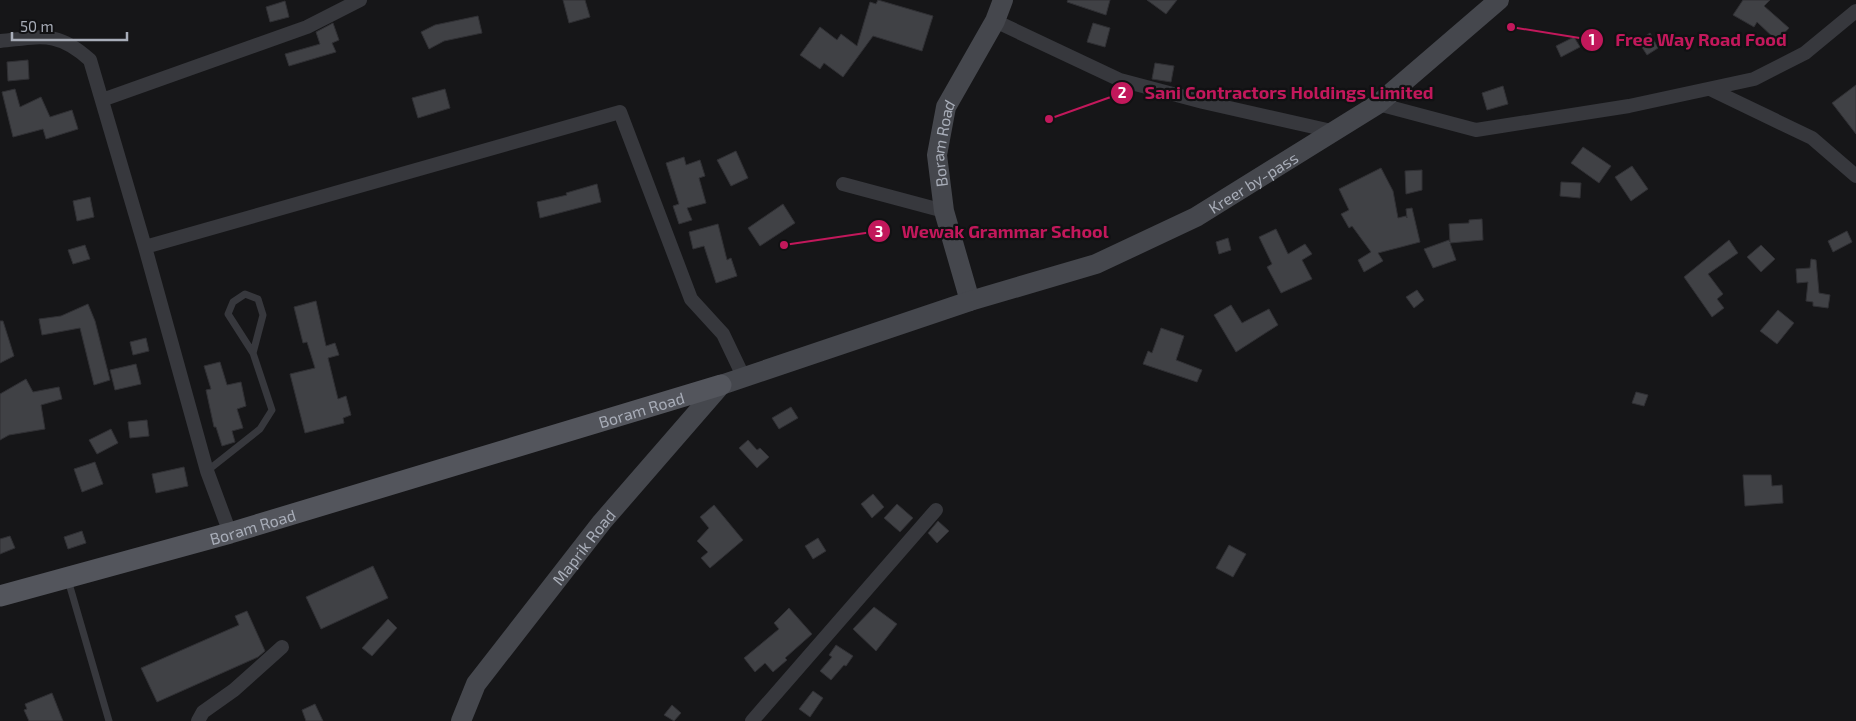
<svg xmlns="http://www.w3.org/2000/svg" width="1856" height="721" font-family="'Exo 2',sans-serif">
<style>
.building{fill:#404145;stroke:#303034}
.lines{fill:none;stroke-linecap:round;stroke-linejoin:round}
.lane{stroke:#37383d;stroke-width:7}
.street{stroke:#37383d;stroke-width:14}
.secondary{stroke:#45474d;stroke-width:20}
.primary{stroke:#53555c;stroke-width:21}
.labels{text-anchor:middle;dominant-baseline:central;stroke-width:4.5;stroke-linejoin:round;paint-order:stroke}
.street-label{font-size:16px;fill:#a8adb8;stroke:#111113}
.leader{fill:none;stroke:#c2185b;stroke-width:2}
.callout-dot{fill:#c2185b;stroke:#111113;stroke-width:2}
.mark-label{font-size:15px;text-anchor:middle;font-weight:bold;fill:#fff}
.callout-label{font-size:18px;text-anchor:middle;font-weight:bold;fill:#c2185b;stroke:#111113;stroke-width:4.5;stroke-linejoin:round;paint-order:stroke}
</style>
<rect width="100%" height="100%" fill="#161618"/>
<path class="building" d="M563,0h22l5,17 -21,6z
M878,0l55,16 -11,35 -49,-15 -30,41 -19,-14 -4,6 -20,-14 20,-28 17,13 4,-6 16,12 13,-44 6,2z
M1068,0h42l-4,15 -39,-13z
M1147,0h30l-11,14z
M1743,0h27l-6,6 25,22 -10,11 -2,-2 -2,2 -18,-17 -3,5 -21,-12z
M285,1l4,16 -19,5 -4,-15z
M478,16l4,17 -38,8 -15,8 -8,-17 14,-7z
M333,23l6,17 -7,3 4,9 -47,14 -4,-12 35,-10 -4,-12z
M1093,23l17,5 -5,19 -18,-5z
M1650,33l8,15 -11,7 -9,-14z
M1574,37l6,10 -19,10 -5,-11z
M28,60l1,19 -21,2 -1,-19z
M1155,63l19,3 -3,16 -19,-3z
M1856,85v49l-24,-31z
M1503,86l5,18 -21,6 -5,-17z
M15,89l5,18 21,-10 9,20 22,-7 6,19 -32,10 -3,-10 -30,8 -11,-45z
M445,89l5,19 -32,10 -6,-20z
M1583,147l28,19 -12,17 -28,-20z
M736,151l12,27 -17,8 -14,-26z
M684,157l2,8 14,-5 5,16 -6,2 7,25 -19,5 5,12 -13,4 -6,-18 6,-2 -13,-41z
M1632,166l16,23 -17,12 -16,-24z
M1381,168l12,23 5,27 8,-2 1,2 -1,-9 6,-1 8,34 -42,11 5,8 -19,11 -6,-12 13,-8 -19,-26 -3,2 -8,-14 8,-4 -10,-21z
M1422,170v20l-16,4 -1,-23z
M1561,182l20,1 -1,15 -20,-2z
M597,184l4,18 -61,16 -3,-16 30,-7 -1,-2z
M90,197l4,20 -17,4 -4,-20z
M783,204l12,19 -35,23 -12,-18z
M1482,219l1,21 -33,3 6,17 -23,8 -9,-19 25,-9 1,2 -1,-18 20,-1v-3z
M718,224l9,36 4,-2 6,18 -21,7 -12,-37 -11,3 -4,-17z
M1276,229l12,25 17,-10 7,10 -10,6 10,19 -31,14 -14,-26 5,-3 -13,-27z
M1847,231l5,11 -19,10 -5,-11z
M1228,238l3,12 -12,4 -3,-12z
M1729,240l9,13 -30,21 15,20 -6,5 7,9 -12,9 -28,-40z
M85,245l5,14 -17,5 -5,-14z
M1761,245l14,14 -14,13 -14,-15z
M1811,259l5,1 3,33 11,2 -2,13 -15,-2v-4l-7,-1 2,-19 -11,1 -1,-14 14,-1z
M1417,290l7,10 -10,8 -8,-11z
M316,301l10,45 9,-3 4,12 -11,3 10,41 8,-3 5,19 -8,3 1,5 -39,10 -15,-59 25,-6 -8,-26 -4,1 -9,-36z
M88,304l7,17 15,59 -16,5 -14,-57 -38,7 -3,-16 22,-3z
M1231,305l11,18 27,-14 9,16 -42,27 -22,-37z
M1778,310l16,13 -17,21 -17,-13z
M0,321h3l11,35 -14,7z
M1161,328l23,8 -8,24 26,10 -5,12 -54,-18 5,-13 4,2z
M146,338l3,13 -16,4 -3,-13z
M220,362l7,23 14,-3 5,24 -9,3 6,19 -11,3 3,11 -13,4 -6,-19h-2l-8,-37 5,-1 -7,-23z
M136,364l5,20 -26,6 -5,-20z
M26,379l7,13 26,-5 3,12 -21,6 4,24 -36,6 -9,5v-46z
M1636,392l12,3 -4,11 -12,-3z
M791,407l7,11 -19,11 -7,-11z
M147,420l2,16 -19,2 -2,-16z
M111,429l7,14 -21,11 -8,-14z
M748,440l9,10 3,-2 9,9 -12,11 -18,-20z
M95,462l8,22 -21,8 -8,-23z
M184,467l4,19 -32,7 -4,-19z
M1743,475h28l1,11 10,-1 1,18 -38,3z
M873,494l11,13 -12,11 -11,-14z
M897,504l16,14 -13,14 -16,-14z
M714,505l29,35 -33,28 -9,-10 7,-6 -11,-11 12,-13 -9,-11z
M938,521l11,10 -12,12 -9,-10z
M82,531l4,12 -18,6 -4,-12z
M10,536l5,12 -15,6v-15z
M818,538l8,13 -13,8 -8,-13z
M1229,545l17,9 -13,23 -17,-9z
M373,566l15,32 -67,31 -15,-32z
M874,607l23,17 -21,27 -23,-22z
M789,608l23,26 -27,24 2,2 -14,12 -8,-9 -10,9 -11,-14 35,-29 -5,-6z
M247,611l18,40 -7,6 -101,45 -16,-34 98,-43 -4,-9z
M388,619l9,9 -25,28 -10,-8z
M836,645l17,11 -7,10 -2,-1 -13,15 -11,-9 12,-14 -3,-2z
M813,691l10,7 -13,19 -11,-8z
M52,693l11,28h-34l-5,-11 3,-1 -2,-5z
M315,704l8,17h-17l-4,-11z
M672,705l9,8 -7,8 -10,-6z"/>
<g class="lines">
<path class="lane" d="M207,471l53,-42 12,-19 -19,-57 10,-38 -5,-16 -13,-5 -12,8 -5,12 25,39
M68,580l41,141"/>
<path class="street" d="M995,21l125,59 83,22 133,30
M0,41c41,-4 57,-11 90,19l55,187 62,224 23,62
M1710,89l102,49 44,38
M102,100l205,-73 53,-27
M1378,104l98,26 153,-24 125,-27 51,-26 51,-42
M843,184l101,27
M145,247l475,-135 71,187 32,35 21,44
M198,721l5,-9 31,-22 48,-43
M752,721l184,-211"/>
<g class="secondary">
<path id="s1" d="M970,301l-26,-90 -7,-56 9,-48 49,-86 8,-21"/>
<path id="s2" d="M461,721l15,-37 126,-162 119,-137 249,-84 126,-37 100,-47 182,-113 121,-104"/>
</g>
<path class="primary" id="s3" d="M0,596l230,-63 491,-148"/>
</g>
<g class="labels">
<g class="street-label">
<text stroke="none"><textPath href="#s1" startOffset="162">Boram Road</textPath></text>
<text stroke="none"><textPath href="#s2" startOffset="998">Kreer by-pass</textPath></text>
<text stroke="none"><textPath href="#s3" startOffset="668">Boram Road</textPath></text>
<text stroke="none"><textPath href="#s3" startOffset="262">Boram Road</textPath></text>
<text stroke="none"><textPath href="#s2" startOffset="214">Maprik Road</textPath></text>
</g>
</g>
<path class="leader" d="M1511 27L1592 40M1049 119L1122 93M784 245L879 231"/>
<g class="callout-dot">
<circle cx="1511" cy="27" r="5"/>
<circle cx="1049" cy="119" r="5"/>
<circle cx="784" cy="245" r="5"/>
<circle cx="1592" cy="40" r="12"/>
<circle cx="1122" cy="93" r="12"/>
<circle cx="879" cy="231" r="12"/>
</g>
<g class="mark-label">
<text x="1592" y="45">1</text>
<text x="1122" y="98">2</text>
<text x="879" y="237">3</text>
</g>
<g class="callout-label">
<text x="1701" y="46">Free Way Road Food</text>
<text x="1289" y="99">Sani Contractors Holdings Limited</text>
<text x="1005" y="238">Wewak Grammar School</text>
</g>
<path d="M12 32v8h115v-8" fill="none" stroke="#a8adb8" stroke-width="2.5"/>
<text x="20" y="32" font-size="15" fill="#a8adb8" stroke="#111113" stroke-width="4" paint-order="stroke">50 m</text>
</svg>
